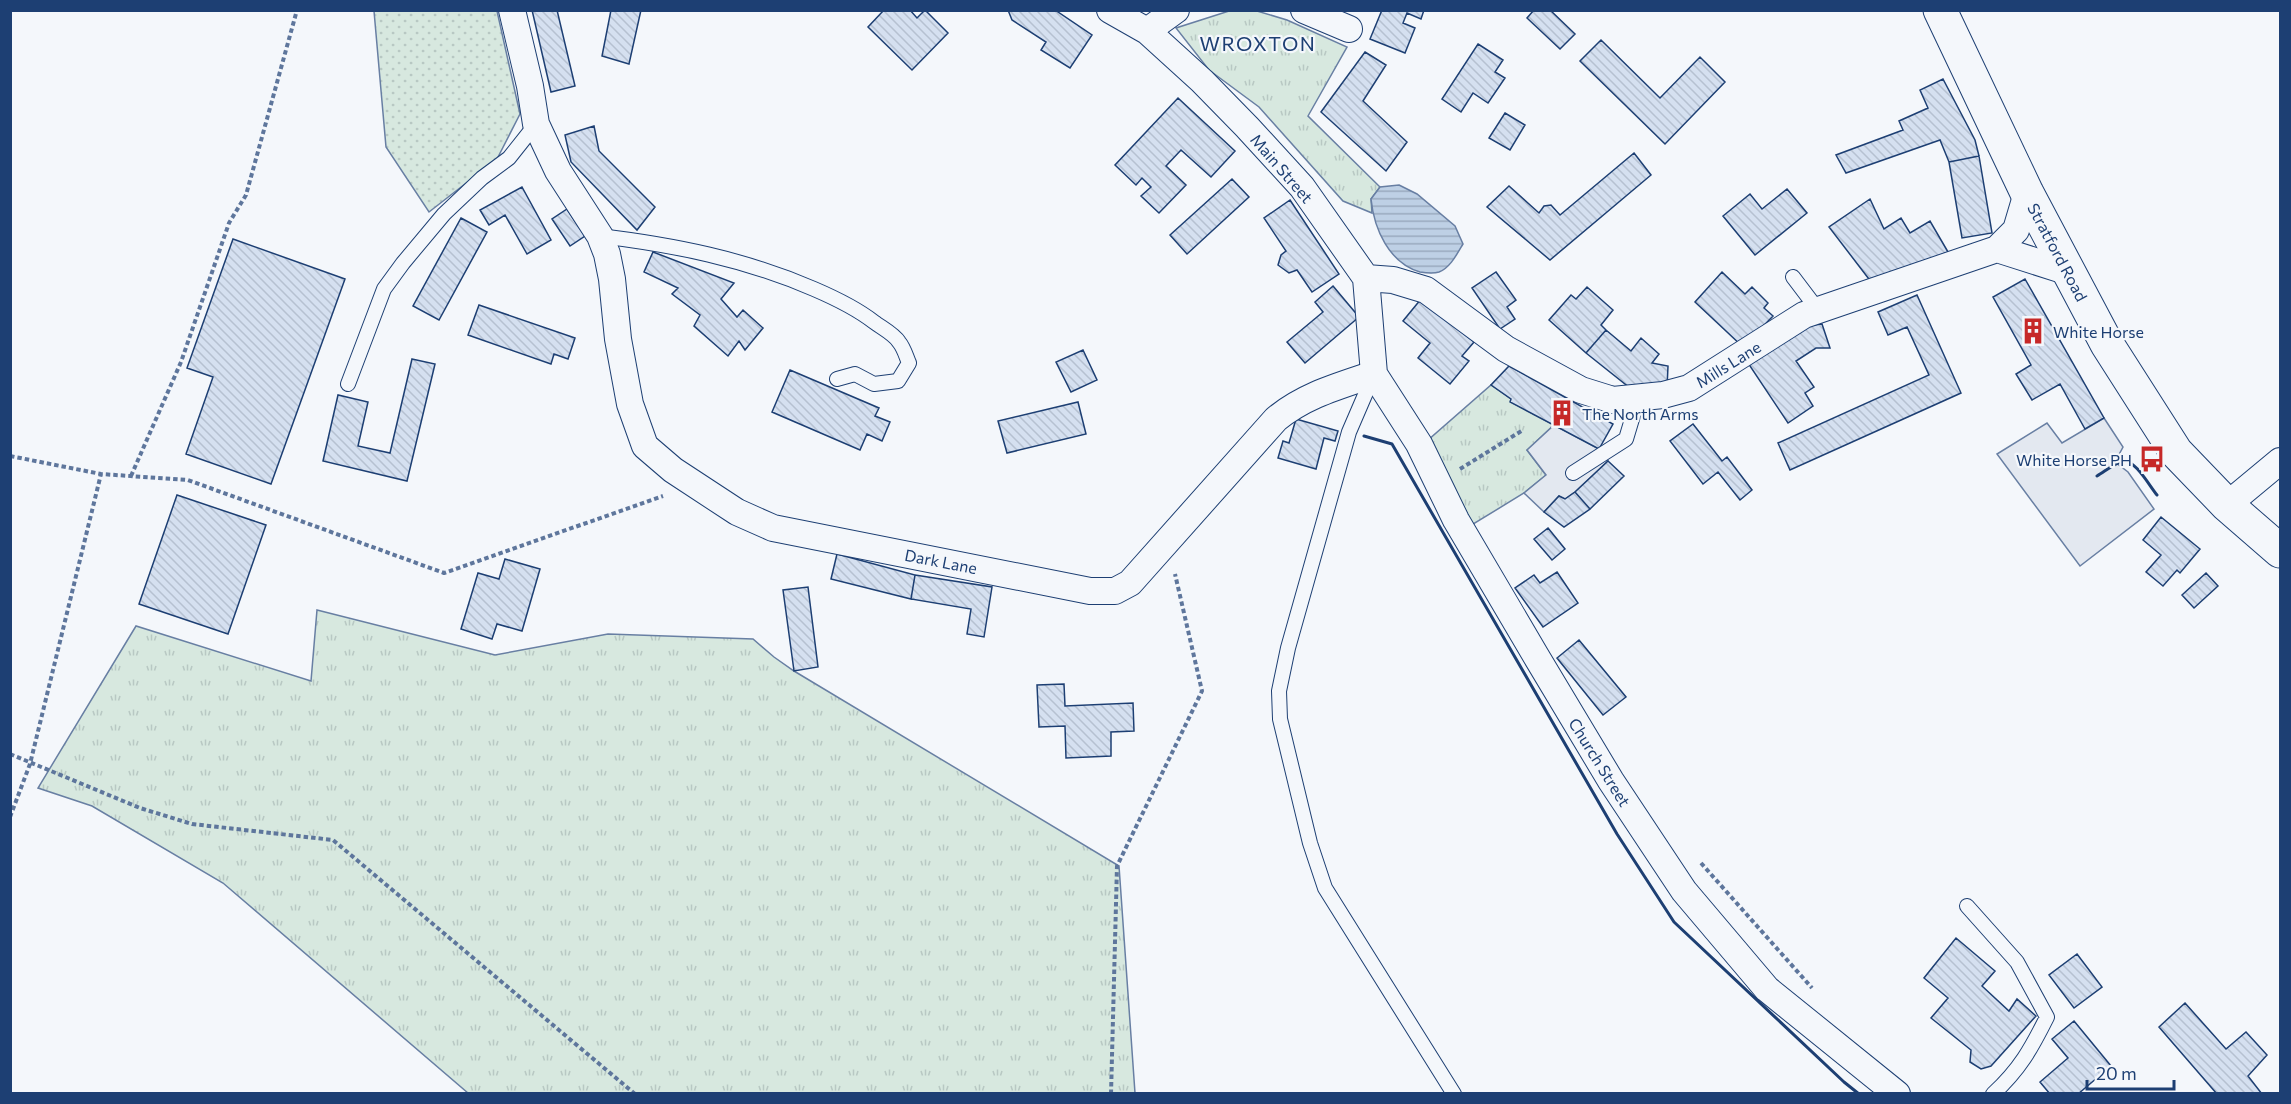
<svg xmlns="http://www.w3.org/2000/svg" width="2291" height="1104" font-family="Commissioner,sans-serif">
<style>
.grass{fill:url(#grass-tufts);stroke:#687fa3;stroke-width:1.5}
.garden{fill:url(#garden-dots);stroke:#687fa3;stroke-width:1.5}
.parking{fill:#e3e8f0;stroke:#687fa3;stroke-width:1.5}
.water{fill:url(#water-rules);stroke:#687fa3;stroke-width:1.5}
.building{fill:url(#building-back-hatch);stroke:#1d3f73;stroke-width:1.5}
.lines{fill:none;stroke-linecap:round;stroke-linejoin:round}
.lane-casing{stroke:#1d3f73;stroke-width:16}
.street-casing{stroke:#1d3f73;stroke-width:28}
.primary-casing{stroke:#1d3f73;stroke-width:35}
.path{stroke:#5e769c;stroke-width:4;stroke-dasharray:4.5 3;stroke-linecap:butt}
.lane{stroke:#f4f7fb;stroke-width:14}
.street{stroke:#f4f7fb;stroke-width:26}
.primary{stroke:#f4f7fb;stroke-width:33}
.wall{stroke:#1d3f73;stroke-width:3}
.labels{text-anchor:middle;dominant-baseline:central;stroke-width:4.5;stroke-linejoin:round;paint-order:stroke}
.street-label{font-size:16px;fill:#1d3f73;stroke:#f4f7fb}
.poi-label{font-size:16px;fill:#1d3f73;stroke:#f4f7fb;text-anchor:start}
.quarter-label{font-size:20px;letter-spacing:1.5px;fill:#1d3f73;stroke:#f4f7fb}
</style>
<defs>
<pattern id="grass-tufts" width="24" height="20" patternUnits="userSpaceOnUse" patternTransform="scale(1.5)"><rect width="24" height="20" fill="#d7e8df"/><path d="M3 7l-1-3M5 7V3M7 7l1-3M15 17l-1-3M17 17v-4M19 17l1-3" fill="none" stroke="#b8c8c3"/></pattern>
<pattern id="garden-dots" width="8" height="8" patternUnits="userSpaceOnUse" patternTransform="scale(1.5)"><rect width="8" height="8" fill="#d7e8df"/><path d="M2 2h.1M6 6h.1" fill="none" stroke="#b8c8c3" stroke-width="1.8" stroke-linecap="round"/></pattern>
<pattern id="water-rules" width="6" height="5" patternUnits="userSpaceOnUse" patternTransform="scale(1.5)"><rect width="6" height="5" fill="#bed0e5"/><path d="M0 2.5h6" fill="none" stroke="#9aaabe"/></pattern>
<pattern id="building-back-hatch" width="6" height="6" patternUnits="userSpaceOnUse" patternTransform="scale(1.5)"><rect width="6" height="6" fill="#d5e0f0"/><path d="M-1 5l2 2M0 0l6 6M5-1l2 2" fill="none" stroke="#b6c1d1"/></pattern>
</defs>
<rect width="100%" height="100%" fill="#f4f7fb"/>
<path class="grass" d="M1229,11h28l30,9 60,27 -39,69 72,71 -9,12 1,14 -29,-12 -84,-94 -50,-37 -33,-42z
M1491,385l20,14v3l43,23 -27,25 19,25 -22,18 -54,33 -43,-85z
M317,610l178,45 113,-21 145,5 21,18 20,14 325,195 16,227h-667l-245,-210 -131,-77 -54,-18 98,-162 175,55z"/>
<path class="garden" d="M374,11h123l23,103 -23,45 -68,53 -43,-65z"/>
<path class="parking" d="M2104,418l19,29 -8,15 13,10 26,37 -74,57 -83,-112 50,-31 15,20z
M1554,425l45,24 9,12 -33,31 -10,7 -6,-3 -15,16 -20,-19 22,-18 -19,-25z"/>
<path class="water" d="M1399,185l18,9 38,32 8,18c-6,10 -13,24 -24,28 -6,2 -13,1 -19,0 -31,-9 -46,-43 -49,-73l9,-12z"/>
<path class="building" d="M532,10h25l18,76 -24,6z
M611,10h30l-12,54 -27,-8z
M884,10h26l7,8 8,-8 23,23 -36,37 -44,-43z
M1008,10h47l37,25 -22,33 -29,-18 5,-8 -34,-22z
M1382,10h42l-3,9 -14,-6 -4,10 12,5 -10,25 -35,-14z
M1534,10h16l25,24 -15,15 -33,-31z
M1601,40l59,58 40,-41 25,25 -60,62 -85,-83z
M1478,44l25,16 -8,12 10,6 -17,25 -15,-10 -12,19 -19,-13z
M1365,52l21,13 -23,36 44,41 -21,29 -65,-59z
M1943,79l32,61 4,16 -30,6 -9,-22 -94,33 -10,-18 67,-25 -4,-9 29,-13 -8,-18z
M1178,98l57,53 -24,26 -30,-27 -15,16 20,19 -27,28 -18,-17 10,-9 -9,-9 -6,7 -21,-20z
M1505,113l20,12 -15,25 -21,-12z
M594,126l5,25 56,56 -18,23 -66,-68 -6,-27z
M1634,153l17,22 -101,85 -63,-53 22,-21 30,27 5,-7 7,-1 9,10z
M1979,156l13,77 -30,5 -13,-76z
M1232,179l17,18 -62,57 -17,-19z
M522,187l29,53 -24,14 -22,-39 -16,10 -9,-15z
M1787,189l20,24 -52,42 -32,-39 27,-22 12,15z
M1870,199l14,30 17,-11 9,15 20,-12 18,31 -76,31 -43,-56z
M1290,200l49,74 -27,18 -15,-22 -8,3 -11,-8 3,-10 5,-4 -22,-33z
M567,209l18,27 -15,10 -18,-27z
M461,218l26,14 -48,88 -26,-14z
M233,239l112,40 -74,205 -85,-30 27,-77 -26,-9z
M653,252l81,31 -13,16 16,18 6,-7 20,18 -18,22 -6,-9 -11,15 -34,-30 6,-11 -28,-21 6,-6 -34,-16z
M1496,272l20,28 -9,7 8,12 -15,10 -28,-41z
M1722,272l23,22 7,-7 16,16 -4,5 9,8 -30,31 -48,-45z
M2025,279l79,139 -19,11 -25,-45 -28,16 -16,-26 15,-9 -38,-68z
M1333,286l26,31 -54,46 -18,-21 36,-30 -8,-10z
M1587,287l26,23 -12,15 5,5 -20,23 -37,-33 22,-25 5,4z
M1917,295l44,98 -171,77 -12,-27 151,-68 -22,-48 -19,8 -10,-23z
M1421,299l53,43 -12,14 7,5 -19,23 -32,-26 12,-15 -27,-22z
M479,305l96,33 -7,21 -14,-5 -3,10 -83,-29z
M1822,324l8,24h-14l-20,13 18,26 -9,6 8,13 -25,17 -40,-60 56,-37z
M1606,330l25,21 10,-13 18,16 -7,9 16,3 -1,22h-37l-44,-35z
M1083,350l14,30 -26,12 -15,-30z
M412,359l23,5 -28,117 -84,-20 15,-66 30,7 -10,44 32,7z
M1509,366l104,58 -14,25 -89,-47 1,-3 -20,-14z
M790,370l89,38 -4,8 15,6 -8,19 -15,-7 -7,16 -88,-38z
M1078,402l8,32 -79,19 -9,-32z
M1296,419l42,12 -3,10 -11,-3 -8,31 -38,-11 5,-17 6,2z
M1693,424l29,37 5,-4 25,33 -12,10 -22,-28 -15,12 -33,-43z
M1608,461l16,15 -34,33 -15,-17z
M1575,492l15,17 -26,18 -20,-15 15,-16 6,3z
M177,495l89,30 -38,109 -89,-30z
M2161,517l39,32 -20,24 -3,-3 -14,16 -17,-14 15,-17 -18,-15z
M1548,528l17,21 -13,11 -18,-21z
M837,554l78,21 -4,24 -80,-20z
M505,559l35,10 -18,62 -25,-7 -5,15 -31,-10 17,-56 21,6z
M1557,572l21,31 -35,24 -28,-39 19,-13 6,8z
M2206,573l12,13 -24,22 -12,-13z
M915,575l77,12 -8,50 -17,-3 4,-25 -60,-10z
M808,587l10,80 -24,4 -11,-81z
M1579,640l47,57 -23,18 -46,-57z
M1064,684l1,22 68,-3 1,28 -23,1v24l-45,2 -1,-32 -26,1 -2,-42z
M1956,938l39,33 -13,15 27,25 8,-12 19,17 -45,50 -10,3 -11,-7 1,-12 -40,-32 17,-20 -24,-20z
M2077,954l25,33 -28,21 -25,-33z
M2185,1003l41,46 20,-17 21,23 -19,21 14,18h-45l-58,-67z
M2074,1021l37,45 -33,28h-28l-10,-12 28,-24 -16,-19z"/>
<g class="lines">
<g class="lane-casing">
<path id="lane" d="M600,236c74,9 145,23 214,53 21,9 42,19 60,33 8,6 20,12 25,20 5,6 7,14 10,21l-11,18 -24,3 -19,-10 -18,5
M1793,277l25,33
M1374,374l-25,58 -61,216 -9,43 1,28 30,124 15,45 129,206
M348,384l36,-95 19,-26 41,-49 38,-36 27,-20 27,-34
M1573,473l53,-34 12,-40
M1967,906l50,56 30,55c-16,32 -27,52 -54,77"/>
</g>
<g class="street-casing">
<path id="street" d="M512,10l18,76 6,38 22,47 42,65 7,18 5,25 6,60 12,65 15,42 28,24 64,42 36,16 317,63h25l15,-8 146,-164c29,-24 63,-33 98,-45
M1110,10l37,21 55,50 45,46 55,60 64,91 8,96 45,70 37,76 80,136 75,125 73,110 83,98 130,105
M1304,10l45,19
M1147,31l29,-21
M1997,249l72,23
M1366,278l27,2 33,10 80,59 75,41 32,10 50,-5 26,-7 115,-73 193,-66 19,-19 11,-37
M2227,505l53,-44"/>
</g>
<g class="primary-casing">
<path id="primary" d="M1940,10l87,183 80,151 69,108 51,53 53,46"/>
</g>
<path class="path" d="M10,456l91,18
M1460,469l63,-39
M131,476l50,-114 48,-139 17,-28 51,-185
M10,754l130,54 52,16 141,16 302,254
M10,817l20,-53 71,-290 87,6 256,93 219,-77
M1701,863l111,125
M1111,1094l6,-228 85,-175 -27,-117"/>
<use href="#lane" class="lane"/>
<use href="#street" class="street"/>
<use href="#primary" class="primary"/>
<path class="wall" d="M1364,436l28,8 225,390 57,88 170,160 15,12
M2097,476c7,-4 18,-13 26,-15 12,-2 27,26 34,34"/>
</g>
<defs>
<g id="building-bare" transform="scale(2.07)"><path d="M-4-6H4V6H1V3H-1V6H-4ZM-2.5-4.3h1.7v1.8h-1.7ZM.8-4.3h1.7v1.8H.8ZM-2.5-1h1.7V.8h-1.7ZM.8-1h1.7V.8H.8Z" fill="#c62828" stroke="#f4f7fb" stroke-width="2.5" paint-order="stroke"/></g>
<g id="bus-bare" transform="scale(2.07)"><path d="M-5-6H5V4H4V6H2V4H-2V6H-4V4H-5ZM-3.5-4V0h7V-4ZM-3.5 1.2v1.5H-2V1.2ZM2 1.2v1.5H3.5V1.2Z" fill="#c62828" stroke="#f4f7fb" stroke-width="2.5" paint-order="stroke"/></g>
</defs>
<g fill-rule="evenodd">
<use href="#building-bare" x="2033" y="331"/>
<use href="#building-bare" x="1562" y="413"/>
<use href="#bus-bare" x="2152" y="459"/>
</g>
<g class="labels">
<g class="street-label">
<text transform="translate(1282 168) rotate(49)">Main Street</text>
<text transform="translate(2058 252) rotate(62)">Stratford Road</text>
<text transform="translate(1728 364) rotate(-32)">Mills Lane</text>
<text transform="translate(941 561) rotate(11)">Dark Lane</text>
<text transform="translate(1600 762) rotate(58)">Church Street</text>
</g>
<g class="poi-label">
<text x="2053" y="331">White Horse</text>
<text x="1582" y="413">The North Arms</text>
<text x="2132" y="459" text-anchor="end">White Horse PH</text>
</g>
<g class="quarter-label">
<text x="1258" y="43">WROXTON</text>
</g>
</g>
<rect width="2291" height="1104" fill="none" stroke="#1d3f73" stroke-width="24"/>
<path d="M2087 1080v9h87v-9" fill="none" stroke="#1d3f73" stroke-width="3"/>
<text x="2096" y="1080" font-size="18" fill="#1d3f73" stroke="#f4f7fb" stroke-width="4.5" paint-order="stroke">20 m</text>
</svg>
